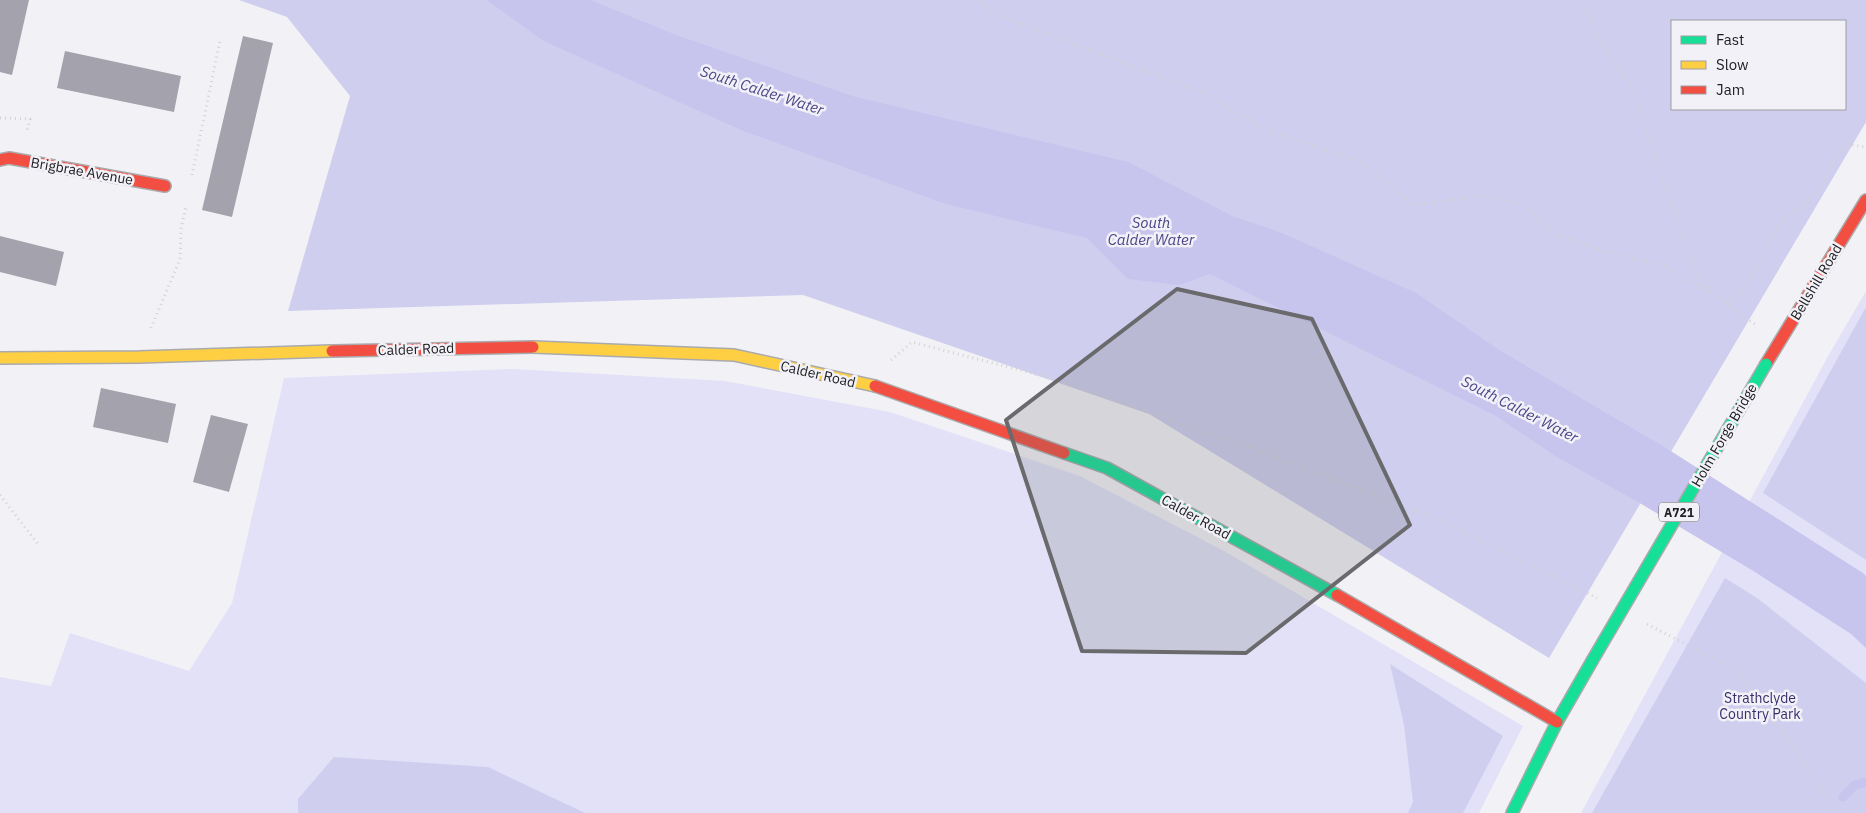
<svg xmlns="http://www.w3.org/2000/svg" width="1866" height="813" font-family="'IBM Plex Sans',sans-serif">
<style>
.green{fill:#e2e1f8}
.forest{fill:#cfceee;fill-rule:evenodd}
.water{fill:#c7c4ed}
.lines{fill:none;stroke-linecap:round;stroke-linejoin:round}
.stream{stroke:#c7c4ed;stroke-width:9}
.building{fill:#a3a2ad}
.fast-casing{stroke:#aaaaad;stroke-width:14}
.slow-casing{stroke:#aaaaad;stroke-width:14}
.jam-casing{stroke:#aaaaad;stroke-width:14}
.path{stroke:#d2d2d2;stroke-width:3;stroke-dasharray:1 4;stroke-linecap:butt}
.fast{stroke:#16e098;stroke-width:11}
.slow{stroke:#ffcf43;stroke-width:11}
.jam{stroke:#f24e42;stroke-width:11}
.fast-bridge-casing{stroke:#aaaaad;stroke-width:14;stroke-linecap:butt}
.fast-bridge{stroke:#16e098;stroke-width:11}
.marked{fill:#6a6a6d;fill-opacity:0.2;stroke:#6a6a6d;stroke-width:4;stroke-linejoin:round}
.labels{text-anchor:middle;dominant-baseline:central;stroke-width:5;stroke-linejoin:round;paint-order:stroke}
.shield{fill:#f1f1f7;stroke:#5f5f63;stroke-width:1}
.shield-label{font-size:12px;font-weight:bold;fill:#202023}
.street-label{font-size:14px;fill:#202023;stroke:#f1f1f7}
.park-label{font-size:14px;fill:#372d6d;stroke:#f1f1f7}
.water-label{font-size:15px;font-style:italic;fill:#4c4487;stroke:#f1f1f7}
</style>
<rect width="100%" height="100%" fill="#f2f2f6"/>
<path class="green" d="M1866,291v522h-285l246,-455z
M513,369l212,12 165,31 190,64 146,76 297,174 -44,87h-1479v-136l51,9 19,-53 119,38 43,-68 52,-225z"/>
<path class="forest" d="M239,0h1627v122l-317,536 -400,-244 -346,-119 -515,16 62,-215 -63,-79zM1672,21h173v88h-173z
M1866,307v253l-103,-67z
M1725,578l32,20 109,85v130h-274z
M1390,664l113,72 -40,77h-55l5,-11 -9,-77z
M334,757l154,10 97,46h-287v-14z"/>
<path class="water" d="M487,0h103l86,35 176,61 276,66 104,54 50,17 134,60 83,57 167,98 197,125 3,3v72l-15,-14 -96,-62 -117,-70 -81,-45 -61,-41 -286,-142 -31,11 -51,-6 -41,-41 -141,-34 -205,-74 -199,-90z"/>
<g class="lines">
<path class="stream" d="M1843,797l12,-12 11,-3"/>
</g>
<path class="building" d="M0,0h29l-17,75 -12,-3z
M243,36l30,7 -41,174 -30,-7z
M65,51l116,25 -7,36 -117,-24z
M0,236l64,16 -8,34 -56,-14z
M101,388l75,16 -8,39 -75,-16z
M211,415l37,9 -19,68 -36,-10z"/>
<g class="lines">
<g class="fast-casing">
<path id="fast" d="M1064,453l43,15 230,127
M1512,813l45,-91 35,-61"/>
</g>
<g class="slow-casing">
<path id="slow" d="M533,347l201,8 141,31
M0,358l139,-1 193,-6"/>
</g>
<g class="jam-casing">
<path id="jam" d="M0,160l9,-2 156,28
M332,351l201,-4
M1766,364l100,-164
M875,386l189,67
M1337,595l220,127"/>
</g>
<path class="path" d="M973,0l36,19 196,75 56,33 103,37 50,41 68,-9 42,8 30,30 58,19 54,13 45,27
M1582,0l16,38 32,44 60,177 21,34 45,32
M0,118l30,1 -3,12
M192,175l28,-134
M1727,305l25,-28 27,-54 38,-31 28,-48 21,3
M151,328l29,-69 1,-30 5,-23
M891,360l21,-18 134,35 208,72 186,71 157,78
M0,495l38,49
M1647,624l89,46 58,78 41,65"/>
<use href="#fast" class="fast"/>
<use href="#slow" class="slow"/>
<use href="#jam" class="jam"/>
<g class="fast-bridge-casing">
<path id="fast-bridge" d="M1592,661l174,-297"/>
</g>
<use href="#fast-bridge" class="fast-bridge"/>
</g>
<path class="marked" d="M1177,289l135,30 98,206 -164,128 -164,-2 -76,-231z"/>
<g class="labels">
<rect class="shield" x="1659" y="502.5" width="40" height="19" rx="4"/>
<g class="shield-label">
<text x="1679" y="512">A721</text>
</g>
<g class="street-label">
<text transform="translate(82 171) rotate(10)">Brigbrae Avenue</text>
<text transform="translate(1816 282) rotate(-59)">Bellshill Road</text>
<text transform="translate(416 349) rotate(-2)">Calder Road</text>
<text transform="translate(818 374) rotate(13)">Calder Road</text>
<text transform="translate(1724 435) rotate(-60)">Holm Forge Bridge</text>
<text transform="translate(1196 517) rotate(29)">Calder Road</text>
</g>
<g class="park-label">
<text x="1760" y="698">Strathclyde<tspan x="1760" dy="16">Country Park</tspan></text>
</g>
<g class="water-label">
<text transform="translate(762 90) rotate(18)">South Calder Water</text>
<text x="1151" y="222">South<tspan x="1151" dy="17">Calder Water</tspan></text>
<text transform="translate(1520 409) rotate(27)">South Calder Water</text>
</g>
</g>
<rect x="1671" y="20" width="175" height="90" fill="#f1f1f7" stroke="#9d9da2"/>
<rect x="1681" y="36" width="25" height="8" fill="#16e098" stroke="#9d9da2"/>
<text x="1716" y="45" font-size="15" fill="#202023">Fast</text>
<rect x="1681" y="61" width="25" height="8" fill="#ffcf43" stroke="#9d9da2"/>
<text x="1716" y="70" font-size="15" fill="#202023">Slow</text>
<rect x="1681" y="86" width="25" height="8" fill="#f24e42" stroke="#9d9da2"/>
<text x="1716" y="95" font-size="15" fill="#202023">Jam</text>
</svg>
